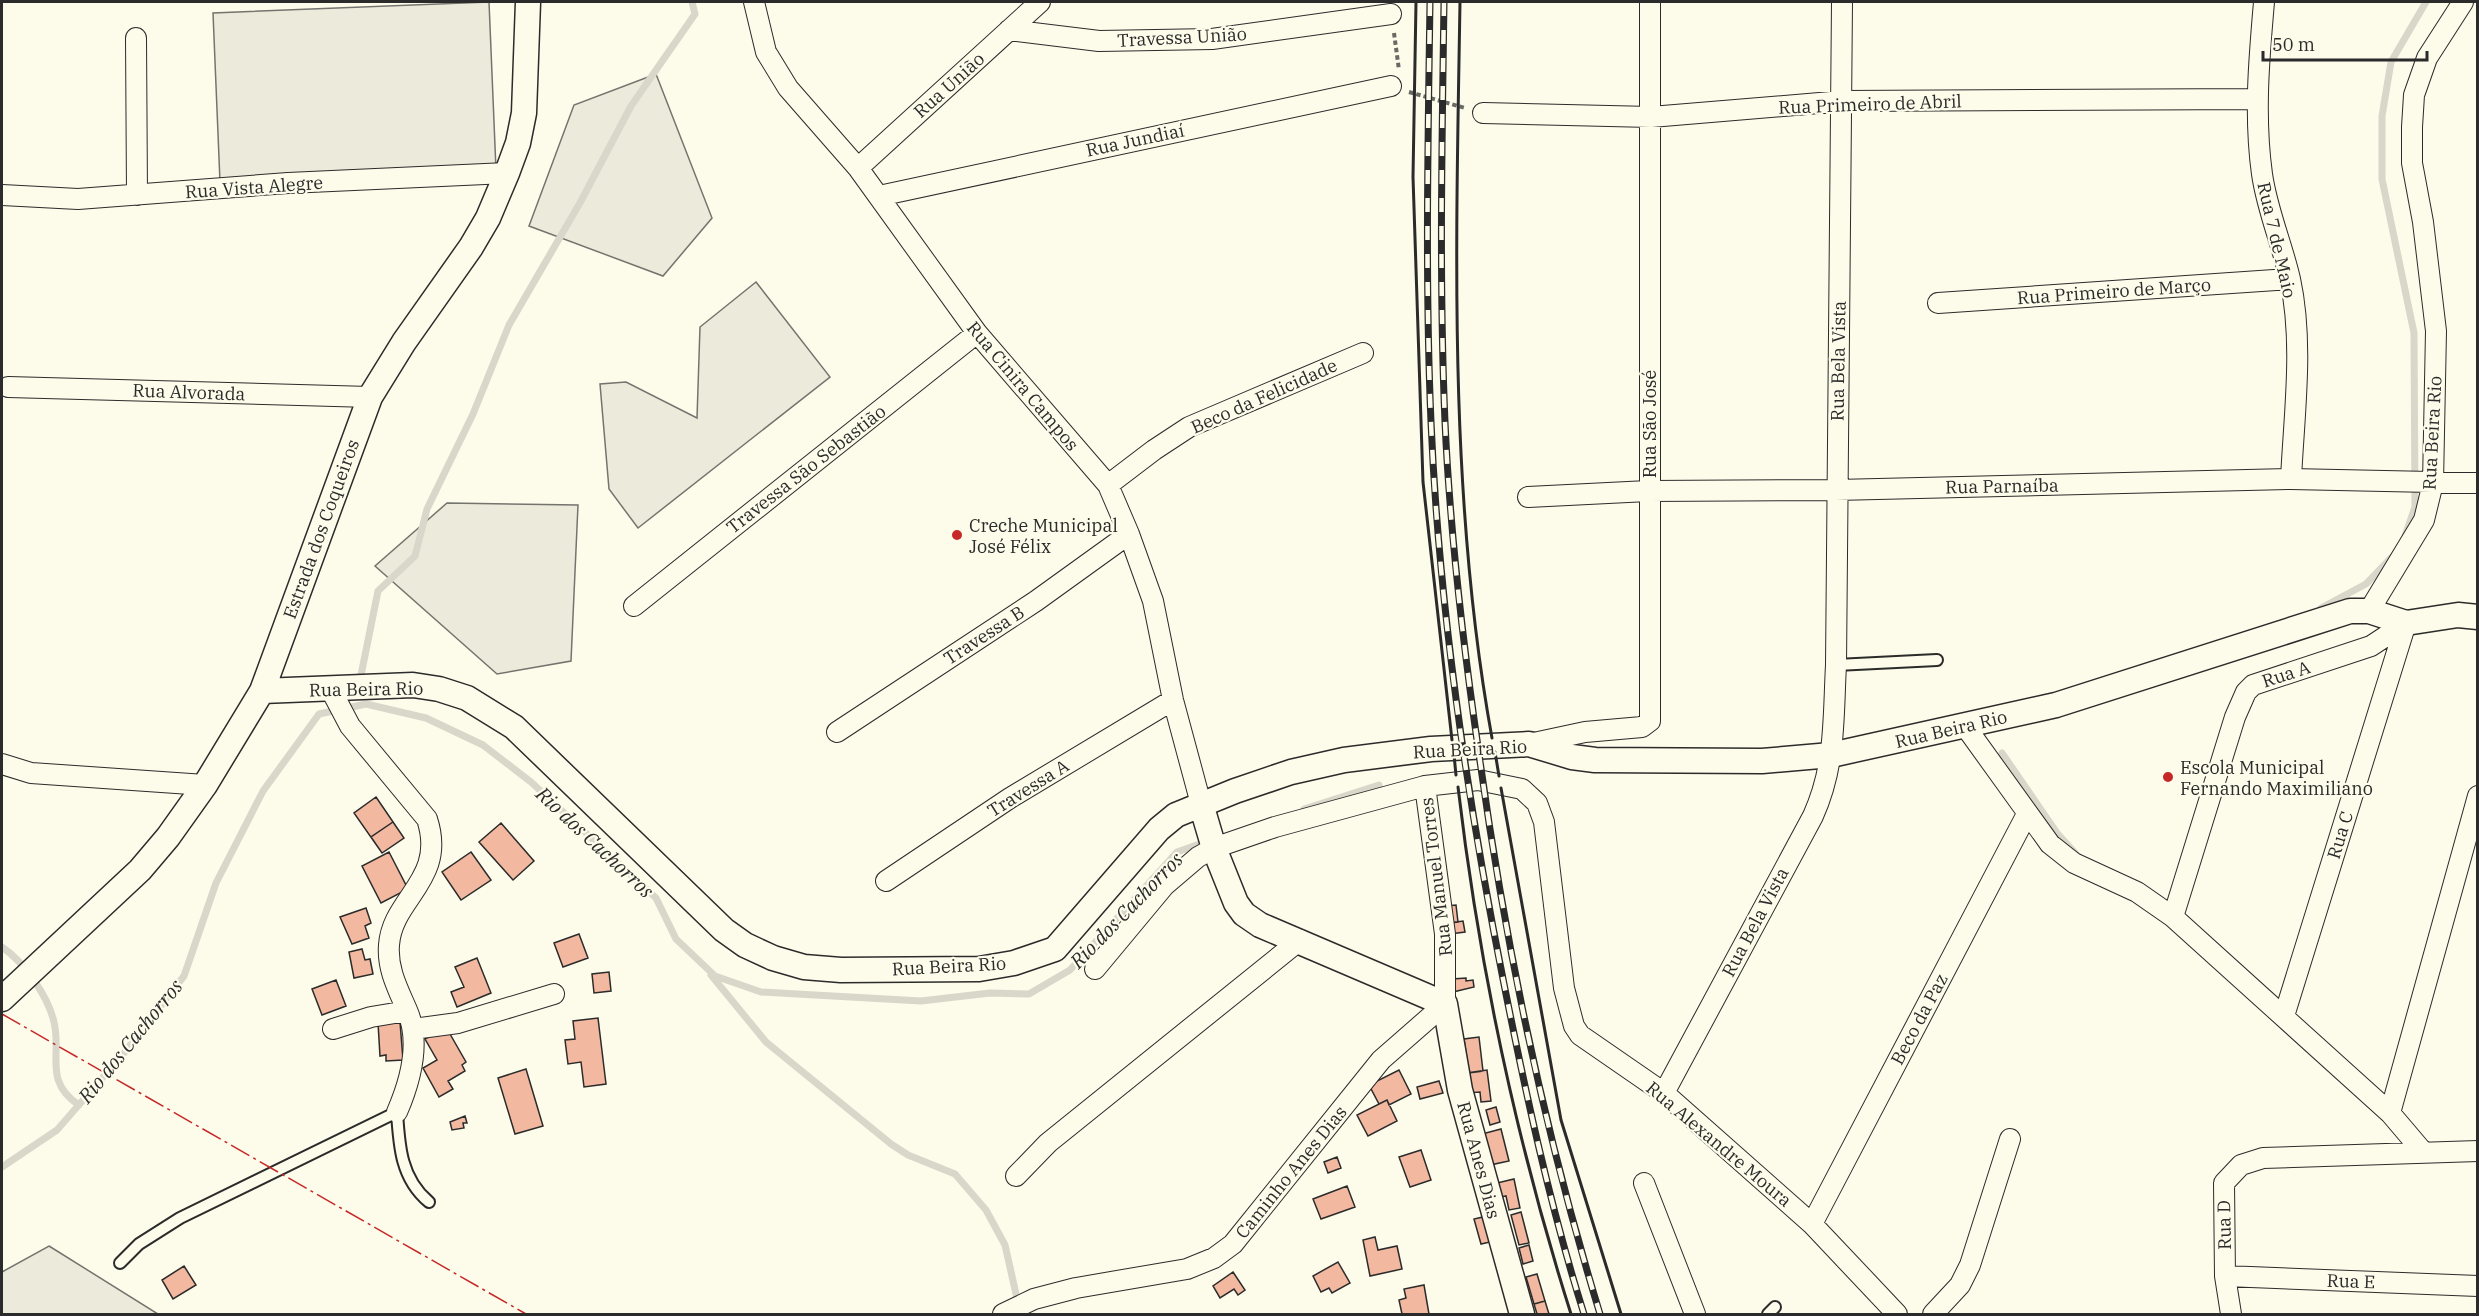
<svg xmlns="http://www.w3.org/2000/svg" width="2479" height="1316" font-family="'IBM Plex Serif',serif">
<style>
.green{fill:#ecebdb;stroke:#74746e;stroke-width:1.5}
.lines{fill:none;stroke-linecap:round;stroke-linejoin:round}
.stream{stroke:#d8d7c9;stroke-width:7}
.building{fill:#f2b8a0;stroke:#2b2b2b;stroke-width:1.5}
.service-casing{stroke:#2b2b2b;stroke-width:14}
.minor-casing{stroke:#2b2b2b;stroke-width:22}
.tertiary-casing{stroke:#2b2b2b;stroke-width:27}
.path{stroke:#6a6964;stroke-width:4;stroke-dasharray:4.5 3;stroke-linecap:butt}
.service{stroke:#fdfbea;stroke-width:10}
.minor{stroke:#fdfbea;stroke-width:20}
.tertiary{stroke:#fdfbea;stroke-width:24}
.rail-casing{stroke:#2b2b2b;stroke-width:7}
.rail{stroke:#fdfbea;stroke-width:4.5;stroke-dasharray:14;stroke-linecap:butt}
.wall{stroke:#2b2b2b;stroke-width:3}
.power{stroke:#c62828;stroke-width:1.5;stroke-dasharray:21 4.5 3 4.5;stroke-linecap:butt}
.poi-dot{fill:#c62828;stroke:#fdfbea;stroke-width:2}
.labels{text-anchor:middle;dominant-baseline:central;stroke-width:4.5;stroke-linejoin:round;paint-order:stroke}
.street-label{font-size:18px;fill:#2b2b2b;stroke:#fdfbea}
.poi-label{font-size:18px;fill:#2b2b2b;stroke:#fdfbea;text-anchor:start}
.water-label{font-size:20px;font-style:italic;fill:#2b2b2b;stroke:#fdfbea}
</style>
<rect width="100%" height="100%" fill="#fdfbea"/>
<path class="green" d="M489,2l7,168 -276,12 -7,-169z
M656,74l56,144 -49,58 -134,-50 45,-121z
M756,282l74,95 -192,151 -29,-39 -9,-105 26,-2 71,36 3,-91z
M447,503l131,2 -7,156 -74,13 -122,-108z
M49,1246l109,68h-156v-42z"/>
<g class="lines">
<path class="stream" d="M2405,536l10,-29 -1,-174 -32,-154v-63l9,-54 35,-60
M2321,608l45,-24 25,-26
M357,682l3,-2 18,-89 37,-35 12,-47 46,-95 36,-89 72,-124 50,-95 64,-92 -3,-12
M2002,753l55,80 21,23
M1304,809l75,-24
M2,947c22,15 46,49 52,75 8,33 -11,59 25,83
M711,975l55,67 125,102 17,11 47,19 31,36 19,35 13,58
M2,1167l55,-37 67,-77 60,-77 32,-93 47,-92 56,-77 47,-10 60,14 57,27 48,37 125,116 20,41 39,37 46,16 160,9 69,-8 39,1 41,-24 107,-118 31,-11"/>
</g>
<path class="building" d="M376,797l28,41 -22,15 -28,-40z
M393,822l11,16 -22,15 -11,-16z
M501,823l33,38 -21,19 -34,-38z
M389,852l19,37 -27,14 -19,-37z
M471,852l20,28 -30,20 -19,-28z
M1456,905l2,17 -9,1 -3,-17z
M366,908l5,15 -6,3 4,12 -17,6 -12,-27z
M1463,921l2,11 -15,2 -1,-11z
M579,934l9,24 -25,9 -9,-24z
M362,949l3,11 5,-1 3,15 -19,4 -5,-26z
M477,958l14,35 -34,14 -6,-15 13,-5 -9,-20z
M609,972l2,19 -17,2 -2,-19z
M1466,978v3l7,-1 1,7 -21,5 -1,-13z
M336,980l10,26 -24,9 -10,-26z
M598,1018l8,66 -22,3 -3,-25 -13,2 -3,-24 10,-1 -2,-18z
M400,1022l3,38 -17,1v-6l-6,1 -2,-33z
M446,1027l20,35 -4,3 3,6 -17,10 5,8 -14,8 -16,-29 14,-8 -12,-21z
M1479,1037l4,34 -14,2 -5,-34z
M526,1069l17,57 -28,8 -17,-56z
M1399,1070l12,24 -22,11 -2,-5 -8,4 -10,-19z
M1487,1070l4,31 -10,1 -1,-10 -12,1 -1,-20z
M1439,1081l4,12 -23,6 -3,-12z
M1387,1100l10,21 -29,15 -11,-21z
M1496,1107l4,15 -10,3 -4,-15z
M465,1116l2,7h-4l1,5 -12,2 -2,-8z
M1501,1129l8,32 -19,4 -8,-31z
M1421,1150l10,30 -21,7 -11,-30z
M1337,1157l4,11 -13,5 -4,-11z
M1514,1179l6,29 -11,2 -3,-14 -5,1 -4,-14z
M1347,1186l8,21 -34,12 -8,-20z
M1521,1212l8,31 -10,2 -8,-30z
M1483,1217l7,25 -9,2 -7,-25z
M1375,1237l3,13 19,-4 5,23 -32,7 -7,-36z
M1529,1245l4,16 -10,3 -4,-16z
M1338,1262l12,21 -18,10 -3,-5 -8,4 -8,-16z
M184,1266l12,19 -23,14 -11,-19z
M1233,1272l12,18 -7,5 -4,-6 -14,9 -7,-12z
M1537,1274l8,27 -11,3 -8,-27z
M1424,1285l5,29h-27l-3,-14 7,-2 -2,-9z
M1545,1301l4,13h-12l-3,-10z"/>
<g class="lines">
<g class="service-casing">
<path id="service" d="M1836,665l101,-5
M120,1263l19,-19 41,-26 217,-106c2,34 4,67 32,90
M1768,1314l7,-7"/>
</g>
<g class="minor-casing">
<path id="minor" d="M754,2l12,50 22,36 70,80 119,165 131,152 21,49 24,67 20,99 28,104
M2264,2c-5,57 -10,114 -2,172 5,36 20,70 28,105 14,64 4,135 1,200
M1009,30l90,11 113,-2 179,-25
M136,38l1,157
M1483,113l168,4 192,-16 414,-2
M858,168l182,-166
M2,195l76,4 210,-16 219,-10
M879,196l512,-110
M1938,303l352,-24
M8,387l362,10
M1108,485l46,-35 35,-23 174,-74
M1528,497l120,-6 188,-1 455,-11 187,4
M634,606l343,-273
M2369,611l55,-91 9,-37 3,-152 -13,-109 -11,-59v-36l2,-32 13,-37 36,-56
M331,690l19,36 77,93c20,61 -35,79 -38,126 -2,24 9,44 18,65 14,32 3,72 -10,102
M1965,726l85,118 24,19 63,29 36,25 217,196 34,40
M837,732l199,-131 93,-67
M1529,744l56,-12 57,-5 8,-6v-719
M2,764l29,9 174,12
M886,881l124,-83 163,-98
M2173,917l62,-200 11,-25 7,-7 118,-39 35,-23
M1095,969l69,-83 34,-29 16,-9 61,-21 150,-41 53,-6 44,9 15,14 7,19 20,166 10,38 6,9 84,58 148,131 85,90
M2284,1016l122,-393
M333,1029l38,-12 36,-6
M413,1029l45,-6 96,-29
M1664,1093l149,-277c23,-51 20,-96 23,-151l6,-663
M2390,1113l88,-317
M1016,1176l32,-33 252,-203
M1644,1183l51,131
M1812,1224l215,-410
M2225,1276l253,10
M1003,1314l31,-15 42,-11 111,-19 27,-11 19,-14 148,-184 64,-56v-70l-20,-148
M1933,1314l27,-29 10,-20 40,-126
M2231,1314l-6,-38 -1,-93 17,-18 22,-7 215,-7"/>
</g>
<g class="tertiary-casing">
<path id="tertiary" d="M262,691l151,-6 26,4 28,9 47,29 210,203 21,15 28,13 31,9 37,3 138,-1 35,-6 41,-14 104,-120 17,-14 59,-24 56,-19 53,-12 87,-11 98,-5 43,13 23,3 167,1 69,-6 225,-50 294,-94h19l37,12 52,-8 20,2
M1201,804l13,44 22,55 8,11 16,11 185,79 15,86 62,224
M2,999l138,-129 28,-33 37,-52 57,-94 108,-294 34,-55 67,-95 17,-29 19,-45 11,-30 6,-30 4,-111"/>
</g>
<path class="path" d="M1394,33l5,37
M1409,92l56,16"/>
<use href="#service" class="service"/>
<use href="#minor" class="minor"/>
<use href="#tertiary" class="tertiary"/>
<g class="rail-casing">
<path id="rail" d="M1430,2c-2,140 -5,280 1,420 8,189 36,377 73,562 22,111 46,222 80,330
M1444,2c-2,140 -5,280 1,420 5,111 18,222 34,332 26,190 65,377 121,560"/>
</g>
<use href="#rail" class="rail"/>
<path class="wall" d="M1416,2l-3,175 10,305 29,258
M1460,2c-4,244 -12,494 32,736
M1495,752l4,24
M1454,755l2,20
M1458,787c21,178 59,357 113,527
M1501,788l60,332 60,194"/>
<path class="power" d="M2,1014l524,300"/>
</g>
<g class="poi-dot">
<circle cx="957" cy="535" r="6"/>
<circle cx="2168" cy="777" r="6"/>
</g>
<g class="labels">
<g class="street-label">
<text transform="translate(1182 37) rotate(-3)">Travessa União</text>
<text transform="translate(949 85) rotate(-42)">Rua União</text>
<text transform="translate(1870 104) rotate(-2)">Rua Primeiro de Abril</text>
<text transform="translate(1135 140) rotate(-12)">Rua Jundiaí</text>
<text transform="translate(254 187) rotate(-4)">Rua Vista Alegre</text>
<text transform="translate(2277 240) rotate(77)">Rua 7 de Maio</text>
<text transform="translate(2114 291) rotate(-4)">Rua Primeiro de Março</text>
<text transform="translate(1838 361) rotate(-89)">Rua Bela Vista</text>
<text transform="translate(1023 386) rotate(50)">Rua Cinira Campos</text>
<text transform="translate(189 392) rotate(2)">Rua Alvorada</text>
<text transform="translate(1264 396) rotate(-24)">Beco da Felicidade</text>
<text transform="translate(1649 424) rotate(-90)">Rua São José</text>
<text transform="translate(2432 433) rotate(-87)">Rua Beira Rio</text>
<text transform="translate(806 469) rotate(-38)">Travessa São Sebastião</text>
<text transform="translate(2002 486) rotate(-1)">Rua Parnaíba</text>
<text transform="translate(321 529) rotate(-70)">Estrada dos Coqueiros</text>
<text transform="translate(984 635) rotate(-33)">Travessa B</text>
<text transform="translate(2286 674) rotate(-18)">Rua A</text>
<text transform="translate(366 689) rotate(-1)">Rua Beira Rio</text>
<text transform="translate(1951 729) rotate(-13)">Rua Beira Rio</text>
<text transform="translate(1470 749) rotate(-3)">Rua Beira Rio</text>
<text transform="translate(1028 788) rotate(-32)">Travessa A</text>
<text transform="translate(2340 835) rotate(-73)">Rua C</text>
<text transform="translate(1436 877) rotate(-97)">Rua Manuel Torres</text>
<text transform="translate(1755 922) rotate(-62)">Rua Bela Vista</text>
<text transform="translate(949 966) rotate(-3)">Rua Beira Rio</text>
<text transform="translate(1919 1019) rotate(-62)">Beco da Paz</text>
<text transform="translate(1719 1144) rotate(40)">Rua Alexandre Moura</text>
<text transform="translate(1479 1160) rotate(75)">Rua Anes Dias</text>
<text transform="translate(1291 1172) rotate(-51)">Caminho Anes Dias</text>
<text transform="translate(2224 1225) rotate(-91)">Rua D</text>
<text transform="translate(2351 1281) rotate(2)">Rua E</text>
</g>
<g class="poi-label">
<text x="969" y="525">Creche Municipal<tspan x="969" dy="21">José Félix</tspan></text>
<text x="2180" y="767">Escola Municipal<tspan x="2180" dy="21">Fernando Maximiliano</tspan></text>
</g>
<g class="water-label">
<text transform="translate(595 842) rotate(43)">Rio dos Cachorros</text>
<text transform="translate(1126 910) rotate(-46)">Rio dos Cachorros</text>
<text transform="translate(130 1041) rotate(-51)">Rio dos Cachorros</text>
</g>
</g>
<rect width="2479" height="1316" fill="none" stroke="#2b2b2b" stroke-width="6"/>
<path d="M2263 51v9h164v-9" fill="none" stroke="#2b2b2b" stroke-width="3"/>
<text x="2272" y="51" font-size="18" fill="#2b2b2b" stroke="#fdfbea" stroke-width="4.5" paint-order="stroke">50 m</text>
</svg>
